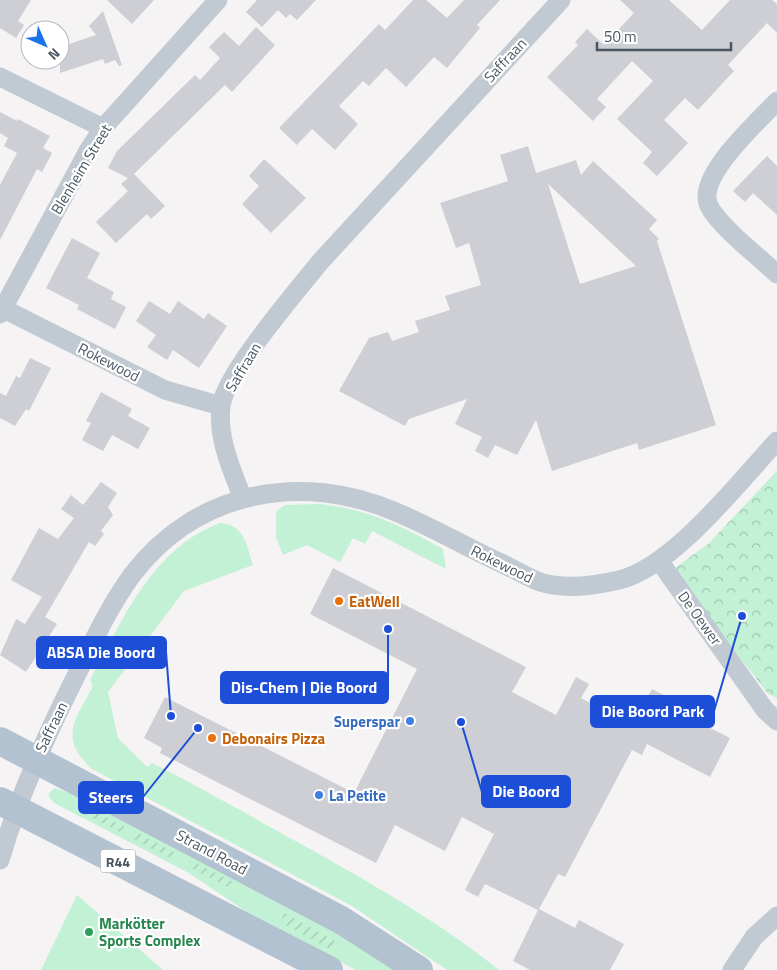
<svg xmlns="http://www.w3.org/2000/svg" width="777" height="970" font-family="'Titillium Web',sans-serif">
<style>
.grass{fill:#c3f1d5}
.forest{fill:url(#forest-crowns)}
.garden{fill:url(#garden-furrows)}
.building{fill:#cdcfd5;fill-rule:evenodd}
.lines{fill:none;stroke-linecap:round;stroke-linejoin:round}
.street{stroke:#c1cad2;stroke-width:19}
.primary{stroke:#b3c2d1;stroke-width:28}
.food-dot{fill:#e8710a;stroke:#fff;stroke-width:2}
.shop-dot{fill:#3f7fe0;stroke:#fff;stroke-width:2}
.leisure-dot{fill:#2e9e5b;stroke:#fff;stroke-width:2}
.labels{text-anchor:middle;dominant-baseline:central;stroke-width:4.5;stroke-linejoin:round;paint-order:stroke}
.shield{fill:#fff;stroke:#808990;stroke-width:1}
.shield-label{font-size:14px;font-weight:bold;fill:#4a5661}
.street-label{font-size:15px;fill:#4a5661;stroke:#fff}
.food-label{font-size:15px;font-weight:bold;fill:#c56008;stroke:#fff;text-anchor:start}
.shop-label{font-size:15px;font-weight:bold;fill:#366cbe;stroke:#fff;text-anchor:end}
.leisure-label{font-size:15px;font-weight:bold;fill:#27864d;stroke:#fff;text-anchor:start}
.leader{fill:none;stroke:#1d4ed8;stroke-width:2}
.callout-dot{fill:#1d4ed8;stroke:#fff;stroke-width:2}
.callout{fill:#1d4ed8;stroke:#1d4ed8;stroke-width:2}
.callout-label{font-size:16px;text-anchor:middle;font-weight:bold;fill:#fff}
</style>
<defs>
<pattern id="forest-crowns" width="20" height="18" patternUnits="userSpaceOnUse" patternTransform="scale(1.25)"><rect width="20" height="18" fill="#c3f1d5"/><path d="M2 6a3 3 0 1 1 6 0M12 15a3 3 0 1 1 6 0" fill="none" stroke="#a0c6b0"/></pattern>
<pattern id="garden-furrows" width="10" height="10" patternUnits="userSpaceOnUse" patternTransform="scale(1.25)"><rect width="10" height="10" fill="#c3f1d5"/><path d="M-1 1l2-2M0 10L10 0M9 11l2-2" fill="none" stroke="#a0c6b0"/></pattern>
</defs>
<rect width="100%" height="100%" fill="#f5f3f3"/>
<path class="grass" d="M320,504c50,6 80,21 123,45l3,20 -74,-38 -7,13 -12,-6 -13,24 -33,-17 -24,10 -7,-18v-26l9,-6z
M220,523c24,1 27,23 33,42l-69,26 -76,101 10,46 29,29 5,-4c50,25 98,53 147,80 70,39 138,77 200,127h-52l-95,-64 -260,-137c-34,-31 -17,-49 1,-83l-3,-6c33,-60 61,-131 130,-157z
M54,788l13,4 249,128 79,50h-39l-106,-56 -63,-42 -133,-69 -6,-8z
M77,895l85,74v1h-121z"/>
<path class="forest" d="M777,471v227l-9,-4 -96,-124 36,-26z"/>
<path class="garden" d="M82,805l43,22 -3,6 -43,-22z
M136,832l43,23 -3,6 -43,-22z
M190,860l43,22 -3,6 -43,-22z
M285,913l50,28 -5,8 -50,-27z"/>
<path class="building" d="M0,0h31l-13,21 6,4 -8,13 -16,-10z
M107,0h47l-22,24z
M257,0h59l-19,20 -7,-6 -4,4 -8,-8 -16,17 -16,-15z
M413,0h13l21,18 17,-18h36l-23,25 3,3 -33,40 -13,-11 -28,30 -20,-19 -17,18 -6,-5 -24,25 19,18 -23,26 -23,-21 -15,16 -18,-17 100,-104 6,6z
M620,0h49l33,30 28,-30h42l5,4v29l-10,-10 -39,42 6,6 -36,39 -13,-12 -21,22 24,23 -31,33 -14,-13 9,-11 -35,-33 36,-38 -21,-20 -35,38 9,8 -13,14 -46,-44 31,-32 -3,-3 12,-13 17,16 30,-32z
M103,11l19,54 -3,1 -4,-6 -10,4 -2,-5 -43,14v-26l36,-12 -7,-9z
M256,27l19,18 -43,47 -7,-7 -91,89 31,32 -14,13 -4,-5 -31,29 -20,-21 32,-31 -7,-7 7,-6 -20,-10 9,-17 78,-76 5,5 20,-22 -11,-11 15,-15 15,14z
M0,112l17,9 1,-2 32,17 -7,12 9,5 -10,19 -5,-3 -37,71v-55l17,-32 -13,-7 4,-8 -8,-5z
M528,146l8,27 40,-13 5,15 12,-14 64,59 -8,9 10,10 -2,2 59,184 -77,25 -2,-7 -85,28 -16,-51 -19,35 -22,-10 -7,13 -13,-7 7,-14 -27,-13 12,-25 -58,20 -4,7 -66,-35 30,-53 19,-6 4,9 27,-9 -4,-11 35,-11 -5,-14 36,-11 -12,-42 -13,5 -16,-45 68,-22 -8,-26zM548,184l88,82 -56,18z
M767,156l10,10v49l-24,-22 -8,9 -12,-11z
M264,159l42,39 -35,35 -29,-29 17,-18 -10,-10z
M72,238l28,15 -13,25 27,14 -3,7 15,8 -11,22 -38,-20 2,-4 -33,-17z
M149,301l21,13 8,-13 26,18 4,-6 19,13 -28,42 -26,-18 -6,10 -20,-13 9,-12 -20,-14z
M30,358l21,10 -22,43 -3,-2 -11,17 -15,-8v-25l6,3 10,-20 4,2z
M101,392l31,17 -4,7 22,12 -12,21 -26,-14 -9,16 -21,-11 9,-17 -5,-2z
M101,482l16,11 -9,14 5,8 -12,16 3,3 -9,12 -6,-4 -44,75 12,7 -31,48 -26,-17 16,-36 9,5 17,-27 -31,-17 28,-52 19,11 16,-21 -13,-9 10,-14 12,10z
M333,568l193,99 -14,25 44,23 20,-38 13,7 -8,14 51,27 20,-36 46,24 -4,7 36,18 -20,39 -63,-33 -5,11 -10,-5 -67,127 -7,-3 -19,35 36,19 4,-8 45,24 -14,26h-80l-17,-9 25,-51 -53,-26 -7,13 -13,-7 29,-56 -32,-17 -17,34 -50,-26 -19,38 -216,-110 2,-5 -18,-10 21,-41 189,96 63,-124 -107,-55z"/>
<g class="lines">
<path class="street" d="M0,77l103,51
M777,101c-19,21 -82,76 -68,105 10,20 50,51 68,68
M0,307l165,83 56,16
M0,314l88,-163 15,-23 115,-128
M243,499c-11,-29 -26,-61 -22,-93 5,-33 76,-115 99,-144l241,-262
M660,562l105,148 12,11
M0,860c18,-62 44,-120 73,-178 18,-36 35,-74 59,-107 64,-84 169,-104 264,-63 36,15 70,35 105,51 13,6 26,14 39,19 25,8 53,4 79,-2 54,-13 119,-97 158,-139
M732,970l22,-33 23,-21"/>
<path class="primary" d="M0,741l341,179 78,50
M0,801l329,169"/>
</g>
<g class="food-dot">
<circle cx="339" cy="601" r="5"/>
<circle cx="212" cy="738" r="5"/>
</g>
<g class="shop-dot">
<circle cx="410" cy="721" r="5"/>
<circle cx="319" cy="795" r="5"/>
</g>
<circle class="leisure-dot" cx="89" cy="932" r="5"/>
<g class="labels">
<rect class="shield" x="100.5" y="849.5" width="35" height="23" rx="4"/>
<g class="shield-label">
<text x="118" y="861">R44</text>
</g>
<g class="street-label">
<text transform="translate(505 60) rotate(-47)">Saffraan</text>
<text transform="translate(81 169) rotate(-59)">Blenheim Street</text>
<text transform="translate(109 362) rotate(27)">Rokewood</text>
<text transform="translate(243 367) rotate(-59)">Saffraan</text>
<text transform="translate(502 564) rotate(26)">Rokewood</text>
<text transform="translate(700 618) rotate(54)">De Oewer</text>
<text transform="translate(51 727) rotate(-64)">Saffraan</text>
<text transform="translate(212 852) rotate(28)">Strand Road</text>
</g>
<g class="food-label">
<text x="349" y="601">EatWell</text>
<text x="222" y="738">Debonairs Pizza</text>
</g>
<g class="shop-label">
<text x="400" y="721">Superspar</text>
<text x="329" y="795" text-anchor="start">La Petite</text>
</g>
<g class="leisure-label">
<text x="99" y="923">Markötter<tspan x="99" dy="17">Sports Complex</tspan></text>
</g>
</g>
<path class="leader" d="M171 716L166 652M388 629L388 687M742 616L714 711M461 722L482 792M198 728L143 797"/>
<g class="callout-dot">
<circle cx="171" cy="716" r="5"/>
<circle cx="388" cy="629" r="5"/>
<circle cx="742" cy="616" r="5"/>
<circle cx="461" cy="722" r="5"/>
<circle cx="198" cy="728" r="5"/>
</g>
<g class="callout">
<rect x="37" y="637" width="129" height="31" rx="5"/>
<rect x="221" y="672" width="167" height="31" rx="5"/>
<rect x="591" y="696" width="123" height="31" rx="5"/>
<rect x="482" y="776" width="88" height="31" rx="5"/>
<rect x="79" y="782" width="64" height="31" rx="5"/>
</g>
<g class="callout-label">
<text x="101" y="658">ABSA Die Boord</text>
<text x="304" y="693">Dis-Chem | Die Boord</text>
<text x="653" y="717">Die Boord Park</text>
<text x="526" y="797">Die Boord</text>
<text x="111" y="803">Steers</text>
</g>
<g transform="translate(45 45) rotate(135)"><circle r="24" fill="#ffffff" stroke="#b7bbc0"/>
<path d="M0-4L9 19L0 12L-9 19Z" fill="#1a73e8"/>
<text y="-8" font-size="14" font-weight="bold" text-anchor="middle" fill="#4a5661">N</text>
</g>
<path d="M597 42v8h134v-8" fill="none" stroke="#4a5661" stroke-width="2.5"/>
<text x="604" y="42" font-size="15" fill="#4a5661" stroke="#ffffff" stroke-width="4" paint-order="stroke">50 m</text>
</svg>
